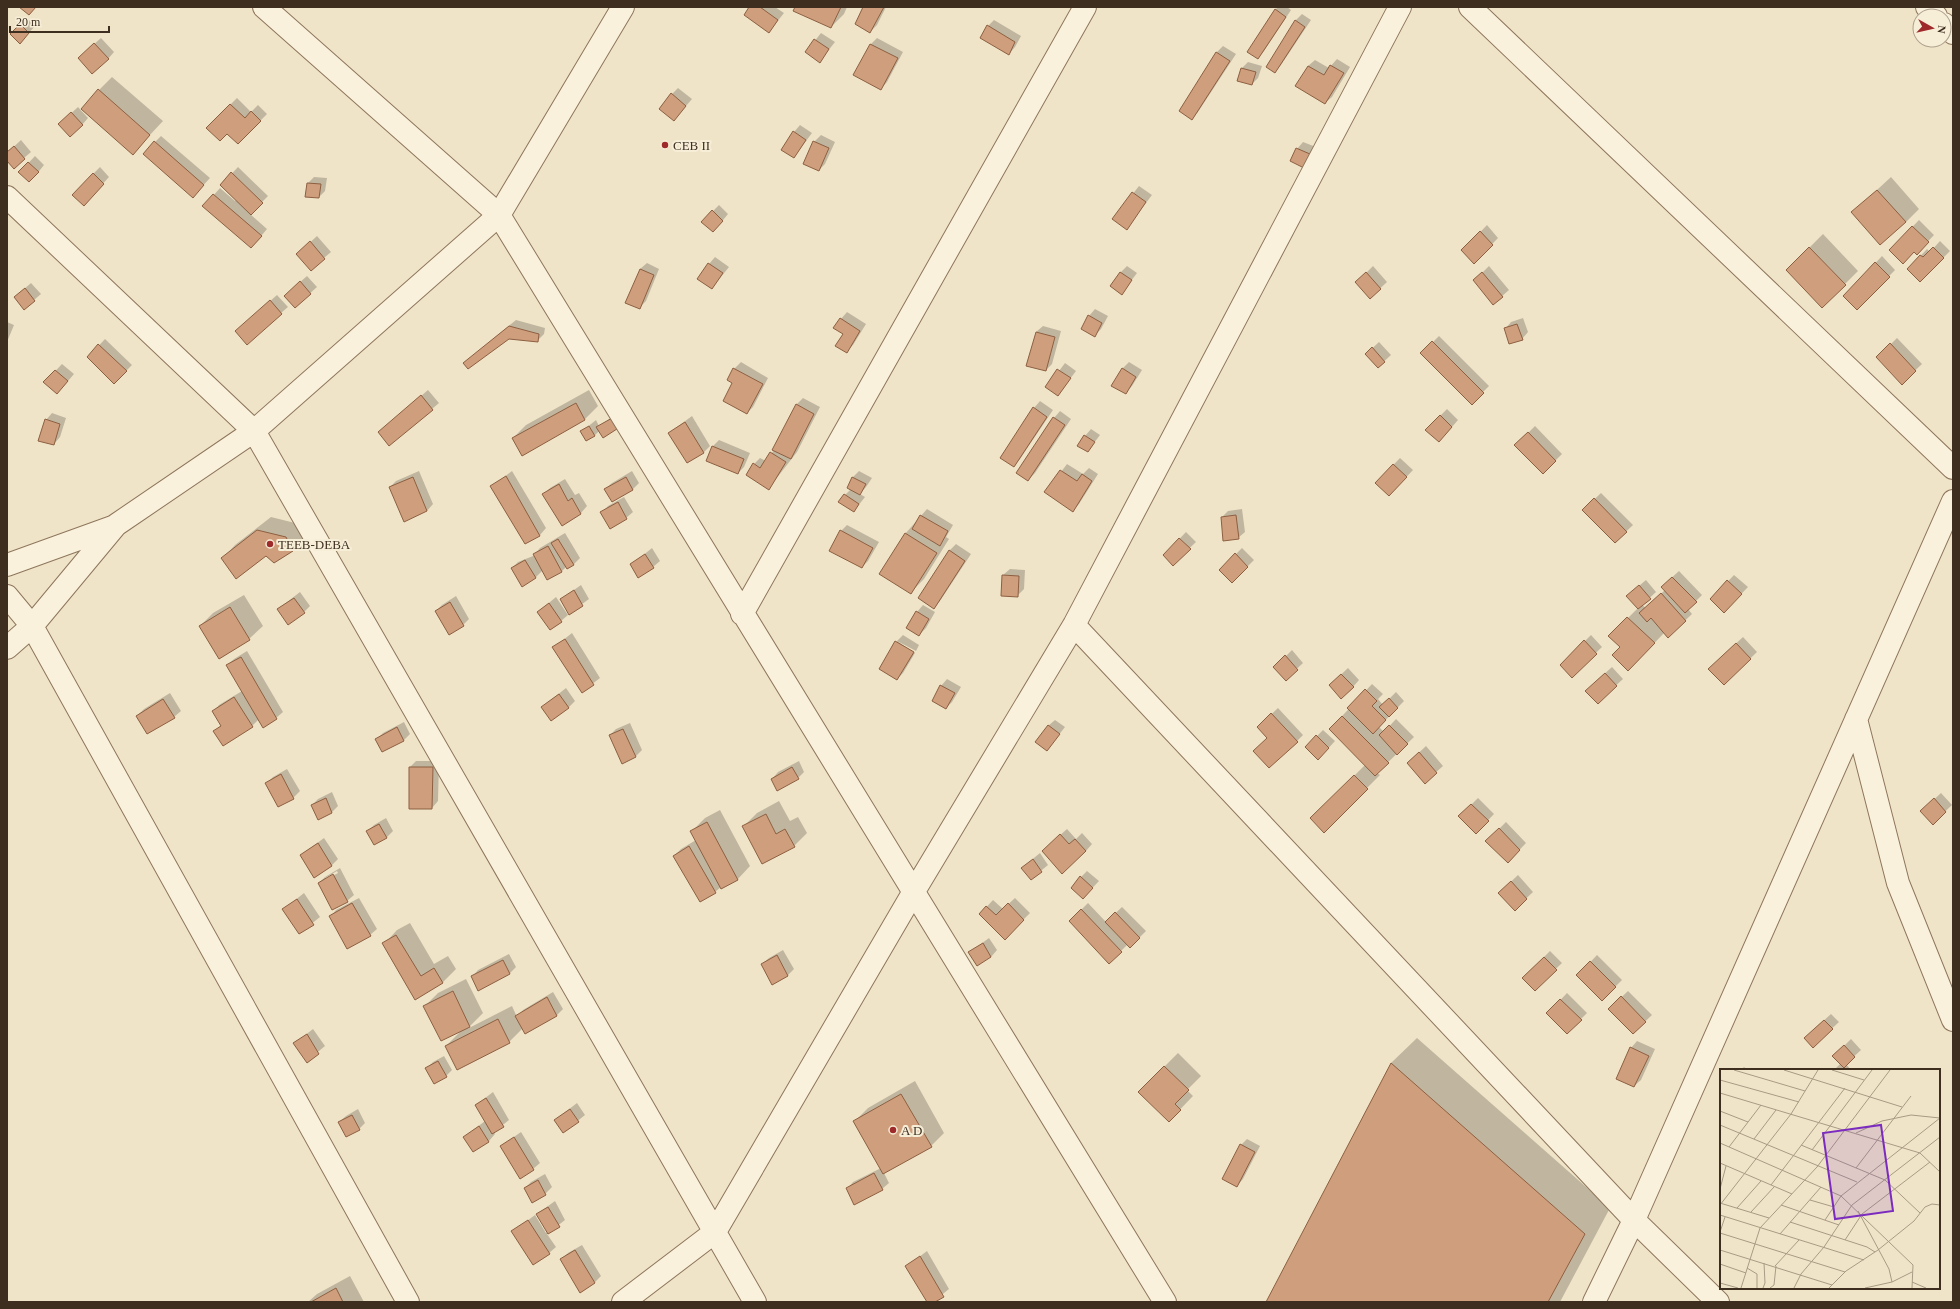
<svg xmlns="http://www.w3.org/2000/svg" width="1960" height="1309" font-family="Georgia,serif">
<style>
.shadow{fill:#0003;fill-rule:evenodd}
.building{fill:#cf9f7d;stroke:#8d5f41}
.lines{fill:none;stroke-linecap:round;stroke-linejoin:round}
.minor-casing{stroke:#8d765c;stroke-width:24}
.minor{stroke:#faf1dc;stroke-width:22}
.poi-dot{fill:#9e2a2b;stroke:#f7eed8;stroke-width:1.5}
.labels{text-anchor:middle;dominant-baseline:central;stroke-width:4;stroke-linejoin:round;paint-order:stroke}
.poi-label{font-size:13px;fill:#3d2e20;stroke:#f7eed8;text-anchor:start}
.inset-road{fill:none;stroke:#a89b85;stroke-width:1}
.view{fill:#7b2cbf;fill-opacity:0.15;stroke:#7b2cbf;stroke-width:2}
.inset-edge{fill:none;stroke:#3d2e20;stroke-width:2}
</style>
<rect width="100%" height="100%" fill="#f0e4c8"/>
<path class="shadow" d="M750,7h25l9,6 -15,19z
M796,7h51l-3,7 -13,13z
M865,7h21l-9,18 -7,7z
M1278,7h9l4,3 -27,41 -6,7 17,-48z
M1302,14l9,6 -30,45 -6,7 -8,-6 29,-46z
M27,18l8,8 -9,10 -15,-2z
M994,20l27,16 -6,11 -6,7 -21,-28z
M821,33l14,9 -15,19 -14,-9z
M101,38l13,14 -6,7 -23,-7z
M877,38l26,14 -16,30 -6,7 -26,-14 16,-31z
M1223,46l13,8 -38,58 -6,7 -12,-8 37,-59z
M1337,59l13,8 -18,30 -7,6 -28,-17 11,-20 7,-6 14,8z
M1248,62l14,4 -4,12 -6,6 -14,-4 4,-12z
M112,77l51,44 -30,32 -34,-63z
M678,88l14,11 -18,21 -2,-26z
M237,98l14,14 7,-7 9,9 -29,29 -11,-10 -20,-5z
M78,107l10,11 -6,7 -16,-7z
M800,125l12,8 -18,24v-25z
M821,135l14,7 -10,22 -6,6 -5,-28z
M161,136l49,42 -11,12 -44,-48z
M21,140l10,12 -7,6 -17,1v-6z
M1303,142l13,5 -6,13 -13,-11z
M35,156l9,9 -8,10 -16,-3z
M100,167l9,10 -19,21 3,-24z
M238,167l30,29 -18,18 17,15 -10,12 -53,-35 16,-18 15,13 1,-1 -15,-15z
M314,177l13,1 -2,13 -6,6 -11,-14z
M1891,177l28,32 -13,13 -53,-10z
M1139,186l13,9 -25,33 -14,-9z
M719,205l9,9 -9,11 -6,-14z
M1919,220l15,15 -17,18 -3,-2 -24,-1z
M1487,225l11,13 -24,25 -12,-12z
M1823,234l35,37 -36,36 -35,-37z
M317,236l14,16 -20,17 -7,-21z
M1940,241l10,10 -30,30 -12,-12 19,-20 3,3z
M1882,256l13,14 -38,39 -13,-13z
M715,257l14,10 -17,21 -3,-24z
M647,263l12,6 -13,32 -7,7 1,-39z
M1127,266l10,7 -15,20 -2,-20z
M1373,266l14,16 -17,16 -7,-22z
M1489,266l20,24 -16,14 -12,-30z
M307,276l10,11 -22,20 -4,-17z
M31,283l10,11 -7,6 -19,-3z
M277,295l11,12 -7,6 -38,12z
M1095,309l13,7 -7,13 -6,6 -13,-7 7,-12z
M847,312l19,12 -13,21 -6,6 -6,-32z
M1523,318l5,14 -6,7 -17,-10 6,-7z
M516,320l29,8 -1,6 -7,7 -28,-3 -45,25z
M7,322l7,3 -7,17z
M1043,326l18,5 -9,33 -6,6 -10,-38z
M1439,336l50,50 -17,17 -50,-50z
M1897,338l25,26 -20,19 -24,-26z
M105,339l27,26 -18,18 -26,-26z
M1379,342l12,13 -13,12 -12,-13z
M741,362l27,16 -15,29 -6,6 -13,-31v-13z
M1129,362l13,8 -10,16 -7,7 -3,-24z
M1065,363l11,8 -18,24 -11,-8z
M62,364l12,10 -11,13 -18,-5z
M428,390l11,13 -7,6 -53,23z
M589,390l9,16 -13,13 -72,19 13,-13z
M803,398l17,9 -23,45 -28,36 -15,-24 6,-6 6,3 8,-11 22,-45z
M1040,401l13,9 -33,49 -6,7 20,-58z
M1447,409l11,11 -13,15 -5,-19z
M621,411l-26,24 -14,-3 15,-12 3,6z
M1060,411l11,8 -36,54 -7,7 26,-62z
M52,413l14,5 -6,19 -6,7 -8,-24z
M692,416l18,30 -6,6 -17,10 -18,-29z
M1535,426l27,28 -19,19 -27,-28z
M1091,429l9,6 -12,16 -3,-15z
M719,440l31,13 -6,14 -6,6 -31,-13 6,-14z
M1400,458l13,12 -18,19 -19,-6z
M1067,464l16,10 6,-6 9,6 -19,30 -6,6 -27,-18z
M419,471l14,33 -6,7 -37,-24 6,-6z
M512,471l34,57 -6,7 -14,8 -34,-57z
M632,471l7,12 -7,7 -27,-1 7,-6z
M859,471l13,7 -6,9 -6,7 5,3 -11,14 -9,-16 6,-6 -3,-2 5,-10z
M565,479l10,16 4,-2 8,13 -6,7 -19,12 -18,-31 6,-6z
M1601,493l32,32 -18,17 -32,-32z
M624,497l9,15 -7,6 -24,-5 6,-7z
M927,509l26,16 -7,12 3,2 -25,40 -13,13 -6,-58z
M1242,509l3,23 -7,6 -14,2 -2,-23 6,-6z
M271,517l28,7 7,13 -13,14 -19,11 -8,-8 -44,5 13,-14z
M847,525l32,17 -11,19 -6,6 -21,-36z
M1186,532l10,10 -23,22 -9,-9z
M565,533l15,25 -6,6 -7,4v-2l-5,5 -19,-1 -8,8 -23,-10 6,-6 15,-6 7,-8z
M956,544l15,10 -31,47 -6,7 15,-57z
M652,548l8,13 -7,6 -22,-2z
M1242,548l12,12 -22,22 -12,-12z
M1010,569l15,1 -1,19 -7,7 -14,-21z
M1679,571l23,24 -14,14 4,5 -23,22 -4,-4 -24,25 -19,-10 -12,-11 28,-28 -4,-18 12,-10 10,12 -14,13 4,3 19,-18 3,-9z
M1734,575l14,12 -24,25 -13,-13z
M581,585l8,14 -19,14 -9,-14z
M300,592l10,14 -6,6 -26,-3z
M244,595l19,31 -14,13 -49,-13 13,-13z
M456,596l13,23 -6,6 -27,-14 6,-6z
M556,597l12,18 -7,6 -23,-9z
M923,605l12,7 -9,16 -7,7 -2,-23z
M572,633l28,45 -18,14 -29,-44z
M903,635l16,10 -3,6 -19,-10z
M1591,635l11,12 -30,29 -11,-11z
M1743,637l14,15 -33,32 -8,-22z
M897,641l18,12 -12,20 -6,6 -17,-10z
M1292,650l11,13 -17,16 -11,-12z
M247,651l36,61 -7,6 -17,1 -7,7 -37,5 6,-6 -8,-13 6,-7 23,-14 -15,-26 7,-6z
M1612,667l11,12 -25,23 -5,-18z
M1348,668l11,12 -6,7 -23,-2z
M947,679l14,8 -9,15 -6,6 -5,-22z
M1372,684l11,10 -5,5 5,6 13,-13 8,9 -25,26 5,5 12,-13 18,18 -37,36 3,2 -56,56 -12,-13 53,-53 -35,-36z
M566,688l9,13 -7,7 -26,-1z
M170,693l11,18 -7,6 -26,16 -11,-17 7,-7z
M1278,708l25,27 -6,6 -29,-3 -10,-11z
M1055,720l10,7 -18,23 1,-24z
M404,722l6,12 -6,6 -27,-1 6,-6z
M630,723l12,27 -6,6 -26,-21 6,-6z
M1323,730l12,11 -10,11 -8,-16z
M1426,746l17,20 -18,16 -17,-19z
M416,761h23l-1,40 -6,7 -22,-41z
M799,761l5,11 -6,6 -26,1 6,-7z
M287,769l13,22 -7,7 -14,8 -12,-23 6,-6z
M332,792l6,14 -6,6 -13,7 -7,-14 6,-6z
M1941,793l11,12 -19,18 -5,-18z
M1478,798l16,16 -18,19 -16,-17z
M779,801l11,20 8,-4 9,16 -13,13 -50,-20 13,-13z
M720,810l30,56 -13,14 -16,7 -6,5 -41,-36 7,-7 15,-9 -4,-9 13,-13z
M386,818l7,13 -6,6 -12,7 -8,-12 7,-7z
M1506,822l20,21 -18,19 -21,-21z
M1067,829l9,10 6,-6 10,11 -6,7 -37,-6z
M324,838l14,21 -7,7 -30,-11z
M1040,853l8,12 -17,14 -2,-17z
M340,868l14,27 -7,6 -15,8 -13,-26 6,-6zM337,871l1,2 -13,7v-2z
M1087,871l12,10 -16,17 -2,-21z
M1518,875l15,17 -18,17 -16,-16z
M304,893l16,24 -20,16 -16,-24z
M359,898l18,31 -7,6 -40,-18 6,-7z
M1015,898l15,15 -25,25 -25,-24 13,-14 10,9z
M1088,903l18,19 16,-15 24,24 -16,16 -2,-3 -19,19 -39,-42z
M410,923l24,41 14,-8 8,13 -13,13 -27,16 -32,-54 13,-14z
M989,938l8,12 -6,7 -21,-5z
M783,950l11,19 -6,6 -26,-11 7,-6z
M1550,951l12,12 -27,26 -12,-11z
M509,954l7,13 -6,6 -32,16 -6,-12 6,-7z
M1597,955l25,25 -20,20 -24,-25z
M466,979l17,34 -16,16 45,-23 5,11 6,-7 30,-18 10,17 -6,6 -31,18 -3,-5 -14,14 -63,4 16,-16 -37,-24 13,-13z
M1628,991l24,24 -19,18 -24,-24z
M1567,993l20,20 -20,20 -19,-20z
M1831,1014l8,8 -26,24 -2,-14z
M313,1029l12,17 -18,15 -12,-18z
M1417,1038l193,170 -50,94h-293l124,-239z
M1851,1039l10,11 -15,14 5,6h-17l7,-7 -7,-7z
M1637,1041l18,8 -14,31 -7,6 -3,-38z
M1178,1053l23,23 -14,14 6,6 -24,25 -30,-29z
M444,1056l8,14 -6,6 -20,-7 7,-7z
M1744,1067l4,3h-7z
M915,1081l29,52 -13,13 -47,27 5,10 -7,6h-35l6,-7 28,-14 -26,-47 13,-13z
M493,1092l16,28 -15,12 1,2 -6,7 -15,10 -10,-14 21,-16 -9,-16z
M577,1103l8,12 -21,17 -9,-12z
M358,1109l7,14 -6,6 -20,-7 7,-6z
M521,1132l19,31 -7,6 -32,-23z
M1247,1139l13,7 -17,33 -6,7 4,-41z
M545,1174l7,13 -7,7 -13,7 -7,-13 6,-6z
M555,1201l10,19 -18,14 9,13 -7,6 -37,-21 23,-17 11,18 2,-1 -11,-18z
M582,1245l19,31 -7,7 -33,-24 7,-6z
M927,1251l22,38 -16,13h-5l-21,-36z
M350,1276l14,26h-56l9,-8z"/>
<path class="building" d="M19,7h17l-7,8z
M749,7h11l18,13 -9,13 -25,-18z
M795,7h46l-10,21 -38,-17z
M863,7h21l-14,26 -15,-9z
M1275,9l11,8 -28,42 -11,-7z
M1295,20l10,7 -30,46 -9,-6z
M20,24l9,9 -9,11 -10,-10z
M987,25l28,17 -6,13 -29,-17z
M814,39l15,10 -9,14 -15,-11z
M94,43l15,16 -17,15 -14,-16z
M870,44l28,14 -17,32 -28,-15z
M1216,52l14,9 -38,59 -13,-9z
M1330,65l14,8 -19,31 -30,-18 13,-20 16,9z
M1241,68l15,4 -4,13 -15,-4z
M98,89l52,46 -17,20 -52,-46z
M671,93l15,13 -12,15 -15,-12z
M230,104l15,14 6,-7 10,10 -23,23 -11,-10 -7,7 -14,-13z
M71,112l12,13 -13,12 -12,-13z
M793,131l13,9 -12,18 -13,-8z
M154,141l50,44 -11,13 -50,-44z
M813,141l16,7 -10,23 -16,-7z
M14,146l11,13 -11,10 -7,-8v-9z
M1296,148l14,6 -6,14 -14,-7z
M28,162l11,10 -10,10 -11,-10z
M231,172l32,31 -12,12 -31,-30z
M93,173l11,11 -20,22 -12,-11z
M307,183l14,1 -2,14 -14,-1z
M1877,190l29,32 -26,23 -29,-33z
M1132,192l14,10 -19,28 -15,-11z
M213,194l49,42 -11,12 -49,-42z
M712,210l11,11 -10,11 -12,-10z
M1912,226l17,16 -12,13 -3,-3 -11,12 -14,-14z
M1480,231l13,14 -19,19 -13,-14z
M310,241l15,18 -14,12 -15,-17z
M1809,247l37,38 -24,23 -36,-38z
M1933,247l11,11 -24,24 -13,-13 13,-14 3,2z
M1875,262l15,15 -33,33 -14,-14z
M708,263l15,10 -11,16 -15,-10z
M640,269l14,6 -14,34 -15,-6z
M1120,272l12,8 -10,15 -12,-9z
M1366,272l15,17 -11,10 -15,-17z
M1482,272l21,25 -10,8 -20,-25z
M300,281l11,13 -16,14 -11,-12z
M25,288l10,13 -11,9 -10,-13z
M270,300l12,14 -35,31 -12,-14z
M1088,315l14,8 -7,14 -14,-8z
M840,318l20,13 -13,22 -12,-7 8,-12 -10,-6z
M1517,324l6,16 -14,4 -5,-16z
M509,326l30,8 -1,8 -29,-3 -41,30 -5,-6z
M1036,332l19,5 -9,34 -20,-5z
M1432,341l52,52 -12,12 -52,-52z
M1890,343l26,28 -14,14 -26,-28z
M98,344l29,27 -13,13 -27,-27z
M1372,347l13,15 -7,6 -13,-14z
M733,368l30,16 -16,30 -24,-13 9,-18 -5,-3z
M1122,368l14,9 -10,17 -15,-8z
M1057,369l14,9 -13,18 -13,-9z
M55,370l13,11 -11,13 -14,-12z
M421,395l12,15 -44,36 -11,-14z
M576,403l9,17 -63,36 -10,-18z
M796,404l18,10 -23,45 -19,-9z
M1033,407l14,10 -33,50 -14,-9z
M1440,415l12,12 -13,15 -14,-12z
M614,417l6,10 -17,11 -7,-11z
M1053,417l12,8 -37,56 -12,-8z
M45,419l15,5 -6,21 -16,-4z
M685,422l19,31 -17,10 -19,-30z
M589,426l6,10 -9,5 -6,-10z
M1528,432l28,29 -13,13 -29,-29z
M1084,435l11,7 -7,10 -11,-6z
M712,446l32,13 -6,15 -32,-13z
M770,452l16,10 -17,28 -23,-15 7,-12 7,5z
M1393,464l14,13 -18,19 -14,-13z
M1060,470l17,11 5,-7 10,7 -19,31 -29,-20z
M506,476l34,60 -15,8 -35,-58z
M413,477l14,34 -23,11 -15,-35z
M626,477l7,13 -21,12 -8,-13z
M852,477l14,7 -6,11 -13,-7z
M559,484l9,17 4,-3 9,16 -19,12 -20,-32z
M844,494l15,10 -5,8 -16,-10z
M1594,498l33,34 -12,11 -33,-33z
M618,502l9,17 -17,10 -10,-17z
M920,515l28,16 -8,15 -28,-17z
M1236,515l3,24 -16,2 -2,-24z
M257,530l29,7 7,14 -19,12 -8,-7 -30,23 -15,-21z
M840,530l33,18 -11,20 -33,-17z
M905,533l32,20 -26,41 -32,-20z
M1179,538l12,11 -18,17 -10,-11z
M558,539l16,26 -7,4 -16,-26z
M548,546l14,26 -15,8 -14,-26z
M949,550l16,11 -31,48 -16,-11z
M1235,553l13,14 -16,16 -13,-13z
M645,554l9,14 -16,10 -8,-14z
M525,560l11,18 -14,9 -11,-19z
M1002,575l17,1 -1,21 -17,-1z
M1672,577l25,25 -12,11 -24,-26z
M1727,580l15,14 -18,19 -14,-14z
M1639,585l12,14 -13,10 -12,-13z
M574,590l9,16 -14,9 -9,-16z
M1661,593l25,28 -18,17 -17,-20 -4,4 -8,-9z
M294,598l11,15 -17,12 -11,-16z
M450,602l14,24 -15,9 -14,-24z
M549,603l13,19 -12,8 -13,-18z
M230,607l20,33 -31,19 -20,-33z
M916,611l13,8 -10,17 -13,-8z
M1627,617l28,26 -27,28 -16,-16 8,-8 -12,-11z
M565,639l29,46 -12,8 -30,-46z
M1584,640l13,14 -25,24 -12,-13z
M895,641l19,11 -17,28 -18,-11z
M1736,643l15,16 -27,26 -16,-16z
M1285,655l13,15 -12,11 -13,-14z
M241,657l36,62 -14,9 -37,-63z
M1605,673l12,13 -19,18 -13,-13z
M1341,674l13,13 -13,12 -12,-14z
M940,685l15,8 -9,16 -14,-8z
M1365,689l12,12 -5,5 14,14 -13,14 -26,-26z
M559,694l10,14 -18,13 -10,-14z
M234,697l19,30 -30,19 -10,-15 8,-5 -9,-15z
M1389,698l9,10 -9,9 -10,-10z
M163,699l12,19 -28,16 -11,-18z
M1271,713l27,29 -29,26 -16,-17 14,-13 -10,-11z
M1342,716l47,47 -14,13 -46,-47z
M1048,725l12,9 -13,17 -12,-9z
M1389,725l19,19 -11,11 -18,-20z
M397,727l7,14 -22,11 -7,-13z
M623,729l13,28 -14,7 -13,-29z
M1316,735l13,13 -11,12 -13,-13z
M1419,752l18,21 -12,11 -18,-21z
M409,767h24l-1,42h-23z
M792,767l7,12 -22,12 -6,-12z
M281,774l13,25 -16,8 -13,-24z
M1354,775l14,14 -44,44 -14,-15z
M326,798l6,15 -14,7 -7,-15z
M1934,798l12,14 -13,13 -13,-14z
M1471,804l18,17 -13,13 -18,-18z
M766,814l10,20 9,-5 10,18 -33,17 -20,-38z
M707,822l31,58 -17,9 -31,-58z
M379,824l8,14 -13,7 -8,-14z
M1499,828l21,22 -12,13 -23,-22z
M1060,834l9,10 6,-5 11,12 -24,23 -20,-23z
M318,843l14,23 -18,12 -14,-23z
M689,846l27,47 -16,9 -27,-46z
M1033,859l9,13 -11,8 -10,-12z
M333,874l15,28 -16,8 -14,-27z
M1080,876l13,12 -10,11 -12,-11z
M1511,881l16,18 -12,12 -17,-18z
M297,899l17,26 -15,9 -17,-25z
M352,903l19,33 -24,13 -18,-33z
M1008,903l16,17 -19,20 -26,-26 7,-8 10,9z
M1081,909l41,43 -13,12 -40,-43z
M1115,912l25,26 -10,10 -25,-26z
M396,935l25,41 13,-8 9,15 -28,17 -33,-57z
M983,943l8,14 -14,9 -9,-14z
M777,955l11,21 -16,9 -11,-21z
M1544,957l13,13 -22,21 -13,-13z
M503,960l7,14 -32,17 -7,-15z
M1590,961l26,26 -14,14 -26,-26z
M453,991l17,36 -29,14 -18,-35z
M1621,996l25,26 -13,12 -25,-25z
M547,997l10,19 -32,18 -10,-18z
M1560,999l22,21 -15,14 -21,-21z
M498,1019l12,24 -53,27 -12,-24z
M1824,1020l9,9 -20,19 -9,-10z
M307,1034l12,20 -12,9 -14,-20z
M1844,1045l11,12 -11,11 -12,-12z
M1630,1047l19,9 -15,31 -18,-8z
M438,1061l9,16 -13,7 -9,-16z
M1391,1063l194,171 -37,68h-282z
M1164,1066l25,24 -14,14 6,6 -12,12 -31,-30z
M901,1094l31,53 -49,27 -30,-53z
M486,1098l18,29 -12,7 -17,-29z
M570,1109l9,13 -16,11 -9,-13z
M352,1115l8,15 -14,7 -8,-15z
M479,1126l10,16 -16,10 -10,-15z
M514,1137l20,33 -14,9 -20,-33z
M1240,1144l15,8 -18,35 -15,-8z
M874,1173l9,17 -29,15 -8,-17z
M538,1180l8,15 -14,8 -8,-15z
M548,1207l12,20 -12,7 -12,-20z
M528,1220l22,34 -17,11 -22,-34z
M575,1250l20,33 -15,10 -20,-34z
M920,1256l24,41 -9,5h-8l-22,-36z
M336,1288l7,14h-32z"/>
<g class="lines">
<g class="minor-casing">
<path id="minor" d="M264,7l235,208 666,1087
M1470,7l483,461
M1927,7l9,9
M1944,24l9,9
M7,197l247,234 501,871
M7,565l108,-39
M7,596l25,30 376,676
M742,614l343,-607
M1074,625l560,595 84,82
M7,648l25,-22 84,-101 138,-94 245,-216 124,-208
M1856,719l42,164 55,137
M623,1302l92,-70 198,-339 161,-268 326,-618
M1594,1302l40,-82 319,-719"/>
</g>
<use href="#minor" class="minor"/>
</g>
<g class="poi-dot">
<circle cx="665" cy="145" r="4"/>
<circle cx="270" cy="544" r="4"/>
<circle cx="893" cy="1130" r="4"/>
</g>
<g class="labels">
<g class="poi-label">
<text x="673" y="145">CEB II</text>
<text x="278" y="544">TEEB-DEBA</text>
<text x="901" y="1130">A D</text>
</g>
</g>
<g transform="translate(1720 1069)">
<rect width="220" height="220" fill="#f0e4c8"/>
<path class="inset-road" d="M14,1l71,21M64,1l118,37M112,1l32,10M0,11l79,22M0,24l200,60 20,19M0,42l28,11M0,56l137,57M136,64l26,-12 29,-6 29,3M34,70l22,-29M0,74l121,53 72,69 -1,23M81,76l84,35 35,33M9,78l32,-42M92,81l60,-80M0,94l72,31M136,99l55,-72M51,116l74,-97M0,120l6,-23M90,131l24,7M0,134l49,15M0,136l71,-91 27,-44M61,136l58,20M17,139l24,-27M138,142l31,58 3,13M31,143l23,-25M0,146l144,45M105,151l16,-24 99,-78M70,153l77,25 8,5M0,163l5,-15M0,164l125,39M60,165l41,-47M125,171l17,-26 68,-52M0,181l112,35M0,195l26,9M55,197l24,-26M27,199l10,6v14M192,213l14,6M0,214l18,5M21,219l19,-60 57,-61 73,-97M43,219l2,-5 -1,-20M50,219l4,-3 2,-19M74,219l7,-14 23,-27 28,-42 88,-68M109,219l17,-17 32,-21 36,-29 11,-14 7,-3 8,1M145,219l27,-6 20,-10"/>
<path class="view" d="M161,56l12,86 -58,8 -12,-86z"/>
<rect width="220" height="220" class="inset-edge"/>
</g>
<rect width="1960" height="1309" fill="none" stroke="#3d2e20" stroke-width="16"/>
<g transform="translate(1932 28) rotate(98)"><circle r="19" fill="#f7eed8" stroke="#ada18e"/>
<path d="M0-3L7 15L0 10L-7 15Z" fill="#9e2a2b"/>
<text y="-6" font-size="11" font-weight="bold" text-anchor="middle" fill="#3d2e20">N</text>
</g>
<path d="M10 26v6h99v-6" fill="none" stroke="#3d2e20" stroke-width="2"/>
<text x="16" y="26" font-size="12" fill="#3d2e20" stroke="#f7eed8" stroke-width="3" paint-order="stroke">20 m</text>
</svg>
